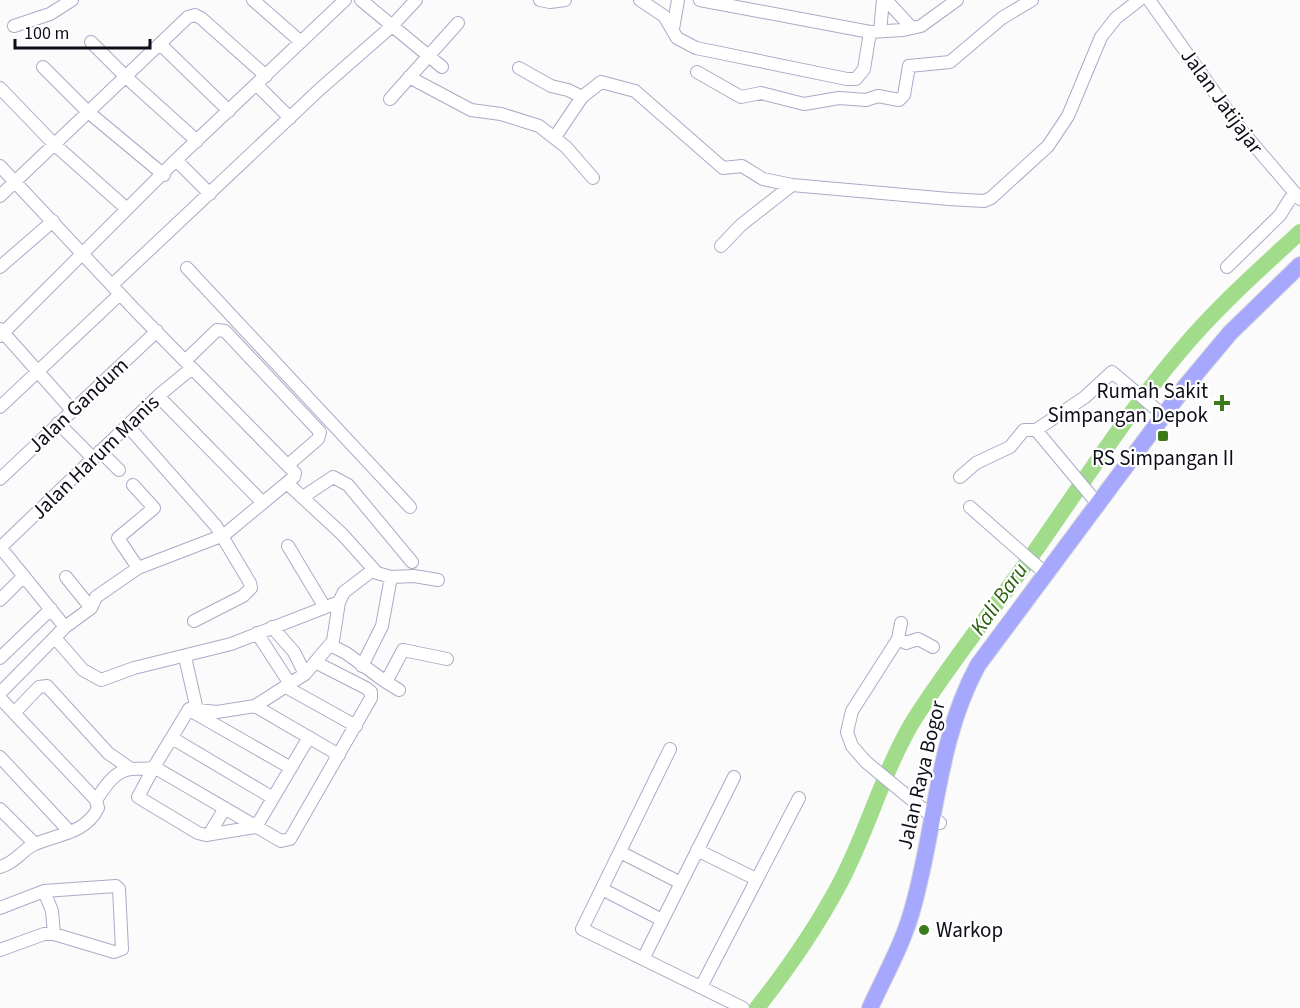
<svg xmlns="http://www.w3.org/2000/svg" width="1300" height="1008" font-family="'Source Sans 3',sans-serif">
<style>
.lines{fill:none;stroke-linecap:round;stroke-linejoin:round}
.river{stroke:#a1dc8b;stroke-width:16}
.minor-casing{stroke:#a9abc8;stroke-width:14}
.highway-casing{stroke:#d8d8da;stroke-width:18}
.minor{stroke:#fff;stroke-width:12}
.highway{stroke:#a6a8fd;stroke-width:16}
.poi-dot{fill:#3a7a19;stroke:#fff;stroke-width:2}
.labels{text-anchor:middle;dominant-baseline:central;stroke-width:4.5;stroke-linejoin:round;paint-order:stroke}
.street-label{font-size:21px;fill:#0d0e18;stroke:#fff}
.poi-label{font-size:21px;fill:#0d0e18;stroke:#fff;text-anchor:end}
.water-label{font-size:22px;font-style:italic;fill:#2b600e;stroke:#fff}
</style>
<rect width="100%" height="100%" fill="#fbfbfb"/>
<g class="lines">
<path class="river" d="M757,1008c30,-38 59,-80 82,-123 28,-52 43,-111 73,-162 39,-62 86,-119 128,-179 46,-66 89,-133 141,-194 36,-43 78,-80 119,-118"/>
<g class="minor-casing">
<path id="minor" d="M253,0l48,42
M361,0l81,67
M540,0l10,2 15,-2
M640,0l24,16 13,22 19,10 151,31h9l8,-10 6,-37
M700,0l170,32 33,-2 18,-4 36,-26
M886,0l26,28
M1149,0l93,131 58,68
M14,26l36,-12 22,-14
M673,29l5,-29
M880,31l3,-31
M91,42l35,35 71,64
M160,44l69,67
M43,67l44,44 77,64
M519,68l32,18 17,4 14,7 19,-15 34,9 88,77 19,-2 21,13 29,6
M697,72l44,25 20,-4 43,11 35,-6 27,2 12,-4 21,4 5,-5 5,-29 41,-4 52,-44 30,-18
M409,77l62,33 30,4 38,12 27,21 27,31
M257,85l33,33
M0,88l54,56 73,65
M390,99l68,-76
M555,137l27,-40
M176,160l34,34
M0,166l135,144 160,163 -1,4 -70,58 -86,33 -20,-30 36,-30 -21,-23
M0,196l188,-179 7,-2 6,3 65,58
M721,246l20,-21 51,-40 157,14 35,2 7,-3 57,-52 20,-30 33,-79 15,-19 23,-18
M0,267l53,-46
M1227,267l53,-52 10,-16 7,-4
M187,268l223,239
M112,285l208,-196 72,-63 24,-26
M0,329l72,81
M0,336l176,-176 169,-160
M186,360l31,-30 8,1 95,101 -2,7 -30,26
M158,396l105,107
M0,407l120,-113
M58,423l35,35
M127,425l89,101 34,57 1,5 -8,8 -49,25
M1036,430l61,73
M100,451l19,19
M960,477l16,-14 34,-16 14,-17h12l49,-33 27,-25 51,43
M0,479l157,-148
M287,483l56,52 34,38 14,4 23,-1 24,4
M303,497l30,-20 15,8 64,77
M970,507l75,66
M288,546l36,60
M0,547l65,80
M0,548l158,-152 34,-28
M66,577l25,31
M0,600l24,-24
M901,623l-3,16 -46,72 -5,21 5,14 14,16 74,61
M272,627l22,25 11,22
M257,633l33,51
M56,639l27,31 18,10 33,-12 97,-24 108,-42
M898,639l8,4 12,-4 15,8
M330,645l16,8 40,29 17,-32 44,9
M185,657l12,53
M0,658l51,-49
M362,666l20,-40 9,-49
M386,682l13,8
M286,687l70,39
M0,693l65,-66 26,-19 5,-11 42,-29
M0,698l96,102
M255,706l84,49
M193,712l98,56
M14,713l25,-26 8,-1 61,67 23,16
M309,737l-53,90 -50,8 -8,-2 -60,-36 16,-30 127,74 9,-2 81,-141v-6l-5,-4 -51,-26
M172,738l101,60
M670,749l-88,180 161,79
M0,757l70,75
M0,809l35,35
M210,833l15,-25
M697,850l59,29
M620,852l61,31
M0,867c15,-4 22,-17 35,-23 24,-10 51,-11 63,-36l-2,-8c9,-13 18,-29 35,-31 8,-1 15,1 23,-2l35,-58 28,3 38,-6 50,-32 28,-33 6,-39 5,-10 29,-22
M602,889l60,31
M44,891l8,20 2,23
M0,908l44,-17 72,-5 3,3 3,60 -8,3 -60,-18h-10l-44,16
M643,959l91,-182
M701,987l98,-189"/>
</g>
<g class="highway-casing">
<path id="highway" d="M870,1008c15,-33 34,-66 43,-101 23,-81 24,-167 65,-242l206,-277 46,-55 70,-68"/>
</g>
<use href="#minor" class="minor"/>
<use href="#highway" class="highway"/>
</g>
<g class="poi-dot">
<path d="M1219 394h6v6h6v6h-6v6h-6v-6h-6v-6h6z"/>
<rect x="1157" y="430" width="12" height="12" rx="3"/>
<circle cx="924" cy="930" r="6"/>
</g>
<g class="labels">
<g class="street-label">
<text transform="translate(1222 101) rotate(54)">Jalan Jatijajar</text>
<text transform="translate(78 405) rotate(-43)">Jalan Gandum</text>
<text transform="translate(95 457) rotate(-44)">Jalan Harum Manis</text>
<text transform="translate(921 775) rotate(-77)">Jalan Raya Bogor</text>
</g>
<g class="poi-label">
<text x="1208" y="391">Rumah Sakit<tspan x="1208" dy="24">Simpangan Depok</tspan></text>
<text x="1163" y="458" text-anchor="middle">RS Simpangan II</text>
<text x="936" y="930" text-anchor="start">Warkop</text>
</g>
<g class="water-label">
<text transform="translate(999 599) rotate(-55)">Kali Baru</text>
</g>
</g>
<path d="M15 39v9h135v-9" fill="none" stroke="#0d0e18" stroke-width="3"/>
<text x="24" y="39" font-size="18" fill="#0d0e18" stroke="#ffffff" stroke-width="4.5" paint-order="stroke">100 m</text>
</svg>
